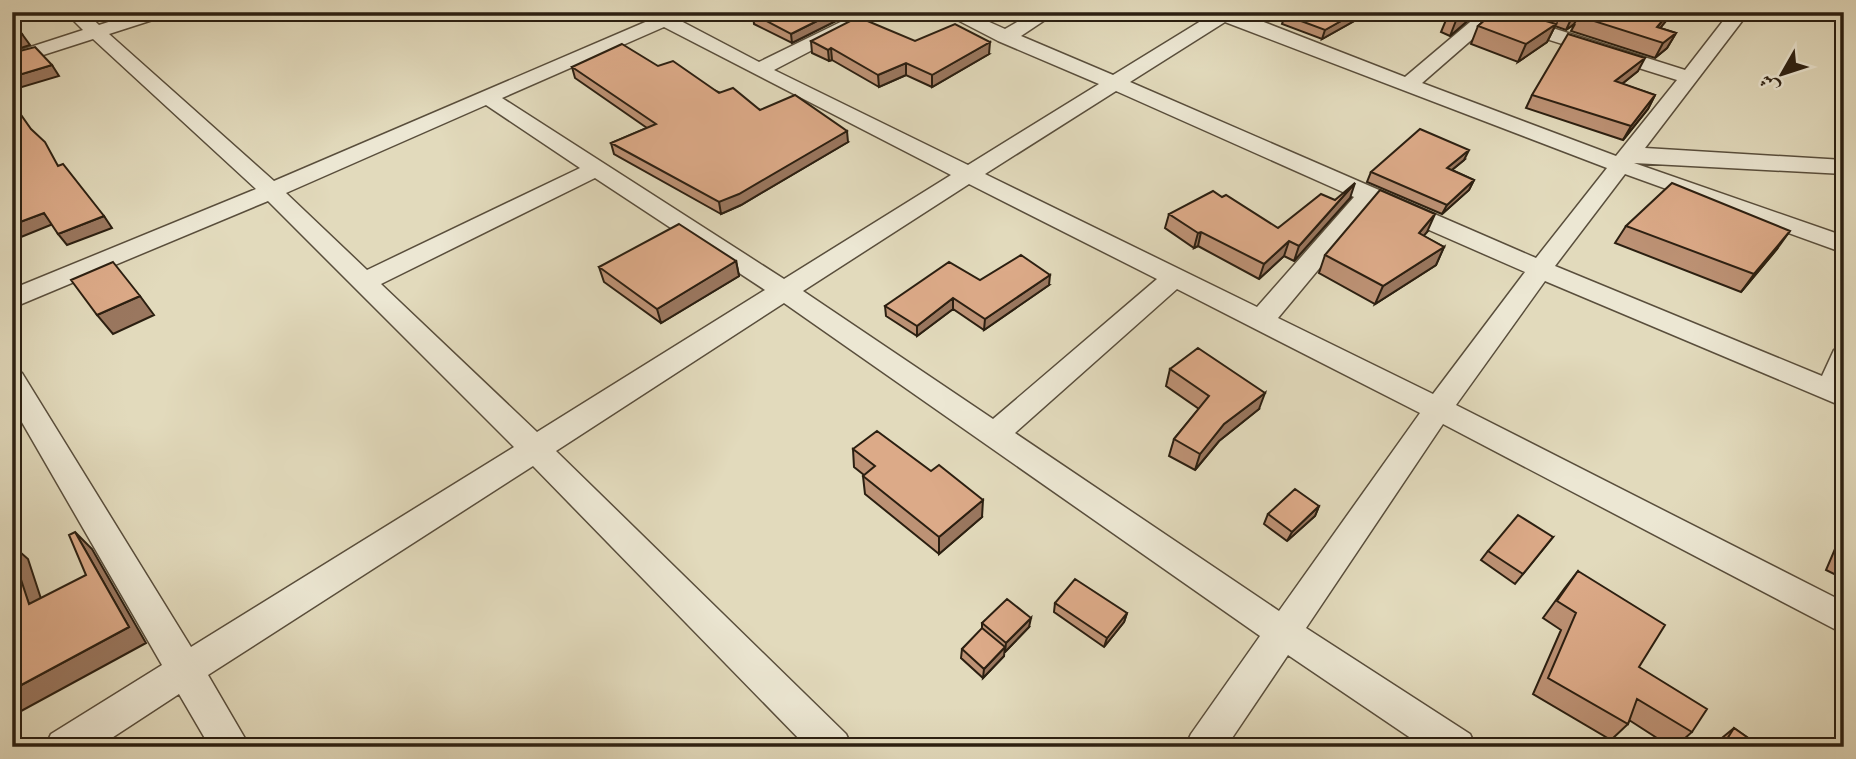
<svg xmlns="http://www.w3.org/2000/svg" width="1856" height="759" font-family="'Libre Caslon Text',Amiri,serif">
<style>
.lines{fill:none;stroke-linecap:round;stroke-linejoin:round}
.street-casing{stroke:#594e3c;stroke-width:3}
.street{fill:#ece7d3;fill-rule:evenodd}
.wall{fill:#bd9275;stroke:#2b1f11;stroke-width:2}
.shaded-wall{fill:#9a775f;stroke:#2b1f11;stroke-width:2}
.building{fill:#dcaa88;stroke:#2b1f11;stroke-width:2}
</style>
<rect width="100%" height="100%" fill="#e2dabc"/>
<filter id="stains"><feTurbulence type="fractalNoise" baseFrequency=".00286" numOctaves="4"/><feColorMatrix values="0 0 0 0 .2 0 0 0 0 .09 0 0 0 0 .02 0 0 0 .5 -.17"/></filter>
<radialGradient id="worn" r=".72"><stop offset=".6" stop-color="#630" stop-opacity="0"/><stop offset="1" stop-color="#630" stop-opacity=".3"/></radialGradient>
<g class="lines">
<g class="street-casing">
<path id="street" d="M65,12h20l14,13 41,-13h28l-3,4 -56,18 165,147 376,-161 -10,-8h43l2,3 -6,5 80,42 102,-50h24l-111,58 194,95 131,-81 -101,-43 -56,-29h25l38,17 29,-17h23l-36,24 92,39 96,-59 -3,-4h32l167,65 71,-60 -6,-5h32l183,58 45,-58h19l-104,136 199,12v14l-210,-11 210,73v17l-219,-79 -70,92 267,110 12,-26 10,-3v60l-299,-126 -89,124 388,197v32l-401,-210 -137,204 164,106 6,13h-52l-136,-92 -62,92h-41l6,-13 69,-98 -476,-333 -228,148 290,283 6,13h-45l-274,-281 -325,209 42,72h-40l-31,-53 -81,53h-53l6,-13 111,-69 -150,-260v-35l10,3 169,274 323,-200 -246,-246 -256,107v-19l244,-100 -163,-150 -81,26v-12l71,-23zM1225,22l382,146 -71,90 -406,-176zM1492,22l185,58 -61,76 -194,-73zM664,27l287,148 -167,104 -282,-181zM1116,91l238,106 -97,110 -272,-133zM486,105l94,63 -213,102 -81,-77zM595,178l170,112 -228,142 -156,-148zM969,184l188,95 -164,140 -190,-128zM1372,205l153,67 -92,122 -155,-76zM1177,289l243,124 -141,198 -264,-178z"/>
</g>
<use href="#street" class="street"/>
</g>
<path class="wall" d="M758,12h79l1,8 -46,23 -38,-19 -1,-10z
M1057,12h27l-15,8 -12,-5z
M1288,12h77l-2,4 -41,23 -40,-15 3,-9z
M1494,12h177l-5,9 -6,7 16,5 -9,15 -12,10 -84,-27 4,-7 -9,6 -11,-4 -8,16 -29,20 -47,-18 7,-18z
M1448,15l24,2 -22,19 -9,-4z
M811,41h104l74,13 -57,33 -26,-12 -27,12 -47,-27 -3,1 -17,-8z
M658,66l102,44 88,32 -107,63 -20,9 -107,-60 -3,-11 36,-15 -72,-50 -3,-11z
M1638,71l-16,13 33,11 -7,14 -25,31 -97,-32 6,-13z
M1464,160l-12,10 22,10 -5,10 -27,24 -75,-32 4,-10z
M1350,198l-56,63 -10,-5 -25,23 -61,-33 -4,2 -29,-20 4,-14 109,14 57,-28z
M1626,226l151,23 -36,43 -126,-49z
M1427,232l-4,4 21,11 -8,18 -61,39 -56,-31 6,-18z
M736,261l3,15 -78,47 -57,-41 -5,-15z
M980,280l69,5 -65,45 -31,-21 -36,27 -31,-20 -1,-10z
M1170,369l89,40 -40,32 -24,29 -26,-14 5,-17 25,-30 -33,-23z
M853,449l129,68 -43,37 -74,-60 -2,-18 1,-1 -10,-8z
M1319,506l-4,10 -28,25 -23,-17 4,-10z
M1844,509v70l-18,-9 15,-35 -4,-2z
M1553,537l-38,47 -34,-24 7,-9z
M1578,571l61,96 53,65 -17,15h-4l-42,-27 -1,4 -17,16 -78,-46 28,-64 -18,-12 21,-29z
M1055,603l72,10 -3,9 -20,25 -50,-35z
M982,623l47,4 -24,25 -1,-1v5l-21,22 -22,-20 1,-9 20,-20z
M1734,728l27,19h-50z"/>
<path class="shaded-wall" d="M835,12h2l1,8 -46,23 -1,-9z
M1069,12h15l-15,8z
M1357,12h8l-2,4 -41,23 3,-9z
M1464,12h10l-2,5 -22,19 7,-18z
M1577,12h4l-7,12 -8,6 7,-15z
M1670,12h1l-5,9 -15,18 6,-12z
M1556,24l-9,18 -29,20 8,-18z
M1676,33l-9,15 -12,10 8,-15z
M22,34l8,11 -18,6v-14z
M990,42l-1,12 -57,33v-12z
M831,48l1,12 -3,1 -1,-11z
M1645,58l-7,13 -30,24 7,-14z
M906,63v12l-27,12 -1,-12z
M52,65l7,11 -47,14v-13z
M1655,95l-7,14 -25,31 8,-14z
M847,131l1,11 -107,63 -20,9 -2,-12z
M1469,150l-5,10 -22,18 5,-10z
M1474,180l-5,10 -27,24 5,-9z
M1355,183l-5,15 -56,63 5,-15z
M44,213l9,11 -32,13 -9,-10v-2z
M1435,214l-8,18 -16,19 8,-18z
M104,216l8,12 -45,17 -9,-11z
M1790,231l-13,18 -36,43 13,-18z
M1201,232l-3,14 -4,2 4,-15z
M1289,241l-5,15 -25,23 5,-15z
M1444,247l-8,18 -61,39 8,-18z
M736,261l3,15 -78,47 -4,-14z
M1050,275l-1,10 -65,45 1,-11z
M140,296l14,19 -41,19 -16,-19z
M953,298v11l-36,27v-10z
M1265,393l-6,16 -40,32 -24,29 5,-16 24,-30z
M983,500l-1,17 -43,37v-17z
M1319,506l-4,10 -28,25 5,-9z
M75,532l17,17 54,94 -134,73v-26l117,-63z
M12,545l16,14 20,61 -19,-16 -17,-44z
M1127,613l-3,9 -20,25 3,-9z
M1031,618l-2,9 -24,25 1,-9z
M1005,647l-1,9 -21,22 1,-9z"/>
<path class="building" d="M758,12h77l-44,22 -38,-20z
M1288,12h69l-32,18 -40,-15z
M1451,12h13l-7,6 -9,-3z
M1494,12h22l40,12 -30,20 -48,-18z
M1580,12h90l-13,15 19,6 -13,10 -85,-27z
M858,17l57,24 40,-17 35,18 -58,33 -26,-12 -28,12 -47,-27 -3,2 -17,-9z
M15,26l7,8 -10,3v-10z
M1568,34l77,24 -30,23 40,14 -24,31 -99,-31z
M622,44l36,22 15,-5 46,32 14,-5 27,22 35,-15 52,36 -108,63 -20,8 -108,-59 45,-19 -84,-57z
M35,47l17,18 -40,12v-24z
M12,102l19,27 14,13 13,24 5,-2 41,52 -46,18 -14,-21 -32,12z
M1420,129l49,21 -22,18 27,12 -27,25 -76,-33z
M1355,183l-56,63 -10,-5 -25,23 -63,-32 -3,1 -29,-19 44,-23 9,6 4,-2 52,33 43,-34 14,6z
M1672,183l118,48 -36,43 -128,-48z
M1380,190l55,24 -16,19 25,14 -61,39 -58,-31z
M679,224l57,37 -79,48 -58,-42z
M1021,255l29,20 -65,44 -32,-21 -36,28 -32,-20 64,-44 31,18z
M113,262l27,34 -43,19 -26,-35z
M1198,348l67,45 -41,31 -24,30 -26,-15 35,-43 -39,-27z
M877,431l54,40 8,-6 44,35 -44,37 -76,-61 12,-10 -22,-17z
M1295,489l24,17 -27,26 -24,-18z
M1518,515l35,22 -30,37 -35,-23z
M75,532l54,95 -117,63v-138l17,52 57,-29 -17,-40z
M1578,571l87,54 -26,42 68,42 -15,23 -55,-33 -9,25 -80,-46 28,-65 -19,-12z
M1075,579l52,34 -20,25 -52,-35z
M1007,599l24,19 -25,25 -24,-20z
M982,628l23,19 -21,22 -22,-20z
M1734,728l27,19h-39z"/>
<rect width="1856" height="759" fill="none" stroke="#e2dabc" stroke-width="42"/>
<rect x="14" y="14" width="1828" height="731" fill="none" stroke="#2b1f11" stroke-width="3.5"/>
<rect x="21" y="21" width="1814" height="717" fill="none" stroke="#2b1f11" stroke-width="2"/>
<g transform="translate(1782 74) rotate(231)" stroke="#ece7d3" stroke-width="5" paint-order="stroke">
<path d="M0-5L12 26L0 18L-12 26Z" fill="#2b1f11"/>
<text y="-10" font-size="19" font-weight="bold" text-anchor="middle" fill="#2b1f11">ش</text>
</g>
<rect width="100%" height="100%" filter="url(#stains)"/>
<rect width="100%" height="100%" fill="url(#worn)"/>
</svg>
